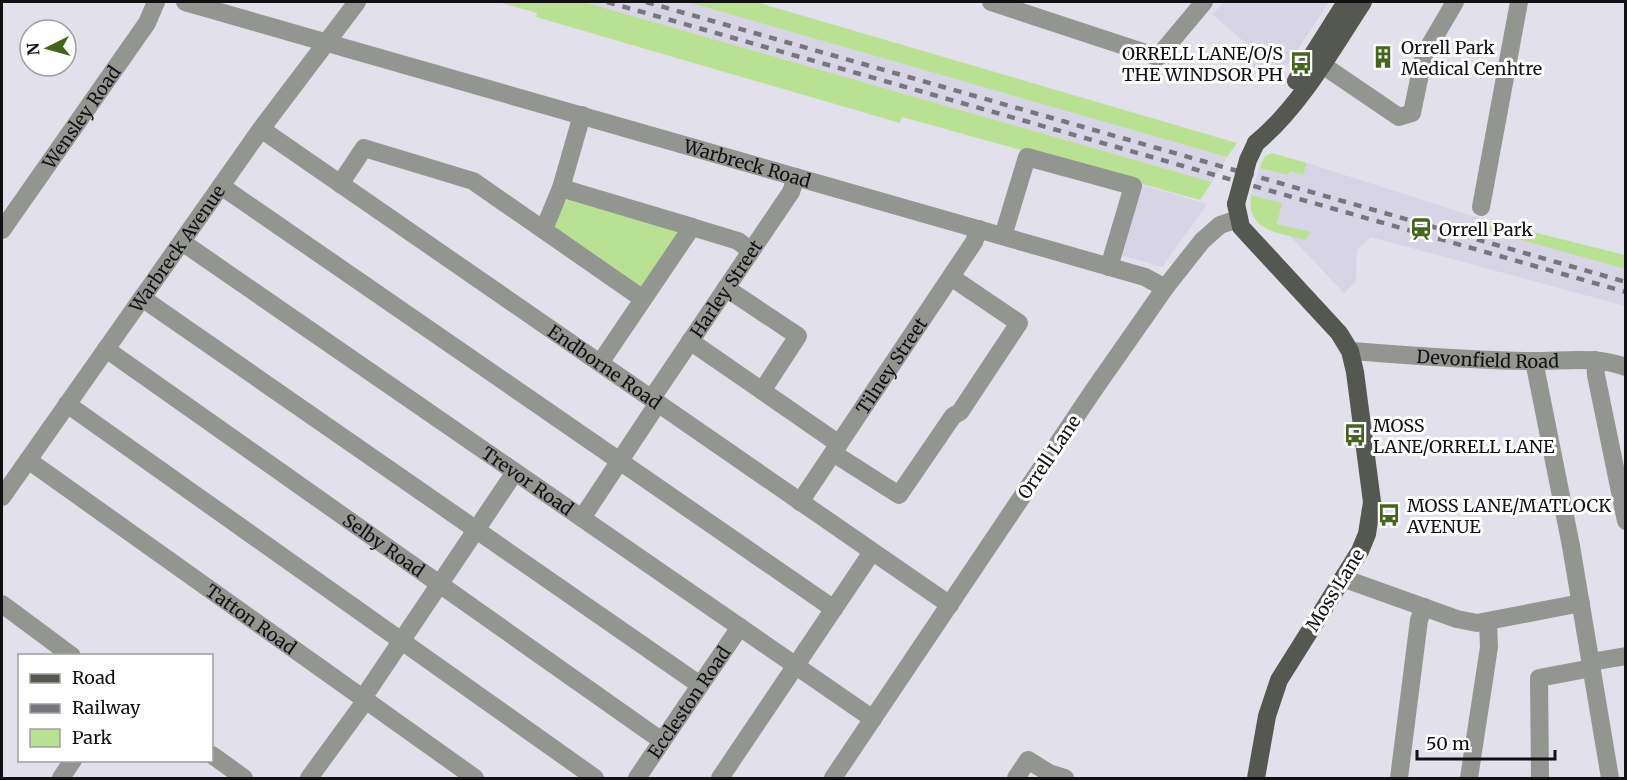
<svg xmlns="http://www.w3.org/2000/svg" width="1627" height="780" font-family="Merriweather,serif">
<style>
.built{fill:#d7d4e5}
.green{fill:#b9e194}
.lines{fill:none;stroke-linecap:round;stroke-linejoin:round}
.minor{stroke:#939591;stroke-width:18}
.major{stroke:#545850;stroke-width:18}
.rail{stroke:#77767d;stroke-width:4.5;stroke-dasharray:8 8;stroke-linecap:butt}
.major-bridge{stroke:#545850;stroke-width:18}
.labels{text-anchor:middle;dominant-baseline:central;stroke-width:6;stroke-linejoin:round;paint-order:stroke}
.poi-label{font-size:18px;fill:#111114;stroke:#fff;text-anchor:start}
.street-label{font-size:18px;fill:#111114;stroke:#fff}
</style>
<rect width="100%" height="100%" fill="#e2e0ea"/>
<path class="built" d="M584,2h103l540,155 -15,25z
M1225,2h104l-53,80 -36,-24 8,-13 -36,-31z
M1307,163l178,57 -2,9 142,40v37l-254,-69 -14,13 -1,31 -12,12 -93,-98 8,-27 29,7 1,-4 14,4z
M1132,182l75,22 -45,63 -51,-15z"/>
<path class="green" d="M498,2h86l628,180 -12,18 -298,-83 -2,6 -364,-106 1,-4z
M687,2h69l481,141 -10,14z
M1272,153l35,10 -4,12 -13,-4 -2,4 -29,-7 6,-12z
M1251,195l31,8 -5,21 34,8 -6,8c-27,-8 -59,-8 -54,-45z
M571,198l117,30 -44,65 -87,-61 -3,-10 10,-20z
M1485,220l140,35v14l-143,-40z"/>
<g class="lines">
<g class="minor">
<path id="s1" d="M185,2l960,275 20,11"/>
<path d="M991,2l167,55 46,-55"/>
<path d="M1321,64l78,53 13,-4 12,-58 31,-53"/>
<path id="s2" d="M261,129l689,476"/>
<path d="M340,184l24,-36 109,33 170,118"/>
<path d="M221,186l613,423"/>
<path d="M561,188l131,39"/>
<path d="M1481,207l38,-205"/>
<path d="M544,229l17,-41 21,-73"/>
<path id="s3" d="M2,230l145,-207 9,-21"/>
<path d="M1003,236l24,-79 106,29 -24,81"/>
<path id="s4" d="M182,242l691,477"/>
<path d="M726,288l72,48 -36,55"/>
<path d="M142,298l558,387"/>
<path d="M690,341l149,103"/>
<path id="s5" d="M106,349l556,392"/>
<path id="s6" d="M1350,351c61,4 123,10 184,10 31,0 62,-5 92,6"/>
<path d="M1595,360l1,15 30,146"/>
<path d="M1534,361l37,185 39,232"/>
<path d="M600,363l92,-136 46,14 13,10"/>
<path id="s7" d="M652,398l139,-206 5,-15"/>
<path d="M67,404l528,374"/>
<path d="M833,453l66,42 54,-79 7,-4 59,-89 -68,-46"/>
<path id="s8" d="M28,460l447,318"/>
<path id="s9" d="M2,497l259,-368 96,-127"/>
<path id="s10" d="M800,502l174,-260 5,-13"/>
<path d="M582,518l76,-115"/>
<path d="M1345,579l112,40 20,4 104,-20"/>
<path d="M2,604l70,52"/>
<path d="M1591,662l35,-6"/>
<path d="M363,698l152,-226"/>
<path d="M212,755l32,23"/>
<path d="M61,778l12,-18"/>
<path d="M309,778l57,-78"/>
<path id="s11" d="M637,778l103,-151"/>
<path d="M720,778l152,-226"/>
<path d="M833,778l260,-387 72,-103 37,-47 18,-16 18,-6"/>
<path d="M1016,778l12,-18 21,13 16,5"/>
<path d="M1399,778l20,-158 5,-13"/>
<path d="M1469,778l20,-131 -1,-25"/>
<path d="M1540,778l-1,-100 53,-10"/>
</g>
<path class="major" d="M1296,81l50,-79
M1256,143c44,-36 76,-94 107,-141
M1236,204l5,23 98,106 11,18 5,21 17,130 -5,32 -7,17 -81,129 -12,36 -11,62"/>
<path class="rail" d="M607,2l1019,290
M646,2l980,280"/>
<path class="major-bridge" d="M1236,204l12,-44 8,-17"/>
</g>
<defs>
<g id="building-bare" transform="scale(1.8)"><path d="M-4-6H4V6H1V3H-1V6H-4ZM-2.5-4.3h1.7v1.8h-1.7ZM.8-4.3h1.7v1.8H.8ZM-2.5-1h1.7V.8h-1.7ZM.8-1h1.7V.8H.8Z" fill="#44651c" stroke="#fff" stroke-width="2.5" paint-order="stroke"/></g>
<g id="bus-bare" transform="scale(1.8)"><path d="M-5-6H5V4H4V6H2V4H-2V6H-4V4H-5ZM-3.5-4V0h7V-4ZM-3.5 1.2v1.5H-2V1.2ZM2 1.2v1.5H3.5V1.2Z" fill="#44651c" stroke="#fff" stroke-width="2.5" paint-order="stroke"/></g>
<g id="station-bare" transform="scale(1.8)"><path d="M-3-6H3Q5-6 5-4V2Q5 4 3 4L4.5 6H3L1.5 4h-3L-3 6H-4.5L-3 4Q-5 4-5 2V-4Q-5-6-3-6ZM-3.5-4v3h7v-3ZM-3.5 1v1.5H-2V1ZM2 1v1.5H3.5V1Z" fill="#44651c" stroke="#fff" stroke-width="2.5" paint-order="stroke"/></g>
</defs>
<g fill-rule="evenodd">
<use href="#building-bare" x="1383" y="57"/>
<use href="#bus-bare" x="1301" y="63"/>
<use href="#station-bare" x="1421" y="229"/>
<use href="#bus-bare" x="1355" y="435"/>
<use href="#bus-bare" x="1389" y="515"/>
</g>
<g class="labels">
<g class="poi-label">
<text x="1401" y="47">Orrell Park<tspan x="1401" dy="21">Medical Cenhtre</tspan></text>
<text x="1283" y="53" text-anchor="end">ORRELL LANE/O/S<tspan x="1283" dy="21">THE WINDSOR PH</tspan></text>
<text x="1439" y="229">Orrell Park</text>
<text x="1373" y="425">MOSS<tspan x="1373" dy="21">LANE/ORRELL LANE</tspan></text>
<text x="1407" y="505">MOSS LANE/MATLOCK<tspan x="1407" dy="21">AVENUE</tspan></text>
</g>
<g class="street-label">
<text stroke="none"><textPath href="#s3" startOffset="138">Wensley Road</textPath></text>
<text stroke="none"><textPath href="#s1" startOffset="585">Warbreck Road</textPath></text>
<text stroke="none"><textPath href="#s9" startOffset="304">Warbreck Avenue</textPath></text>
<text stroke="none"><textPath href="#s7" startOffset="132">Harley Street</textPath></text>
<text stroke="none"><textPath href="#s6" startOffset="138">Devonfield Road</textPath></text>
<text stroke="none"><textPath href="#s10" startOffset="164">Tilney Street</textPath></text>
<text stroke="none"><textPath href="#s2" startOffset="418">Endborne Road</textPath></text>
<text transform="translate(1049 457) rotate(-56)">Orrell Lane</text>
<text stroke="none"><textPath href="#s4" startOffset="420">Trevor Road</textPath></text>
<text stroke="none"><textPath href="#s5" startOffset="340">Selby Road</textPath></text>
<text transform="translate(1335 590) rotate(-58)">Moss Lane</text>
<text stroke="none"><textPath href="#s8" startOffset="274">Tatton Road</textPath></text>
<text stroke="none"><textPath href="#s11" startOffset="92">Eccleston Road</textPath></text>
</g>
</g>
<rect width="1627" height="780" fill="none" stroke="#111114" stroke-width="6"/>
<rect x="18" y="654" width="195" height="108" fill="#ffffff" stroke="#a0a0a1" stroke-width="1.5"/>
<rect x="30" y="674" width="30" height="9" fill="#545850" stroke="#a0a0a1" stroke-width="1.5"/>
<text x="72" y="684" font-size="18" fill="#111114">Road</text>
<rect x="30" y="704" width="30" height="9" fill="#77767d" stroke="#a0a0a1" stroke-width="1.5"/>
<text x="72" y="714" font-size="18" fill="#111114">Railway</text>
<rect x="30" y="729" width="30" height="18" fill="#b9e194" stroke="#a0a0a1" stroke-width="1.5"/>
<text x="72" y="744" font-size="18" fill="#111114">Park</text>
<g transform="translate(48 48) rotate(265)"><circle r="28" fill="#ffffff" stroke="#a0a0a1" stroke-width="1.5"/>
<path d="M0-4.5L10 22L0 15L-10 22Z" fill="#44651c"/>
<text y="-9" font-size="16" font-weight="bold" text-anchor="middle" fill="#111114">N</text>
</g>
<path d="M1417 750v9h138v-9" fill="none" stroke="#111114" stroke-width="3"/>
<text x="1426" y="750" font-size="18" fill="#111114" stroke="#ffffff" stroke-width="4.5" paint-order="stroke">50 m</text>
</svg>
